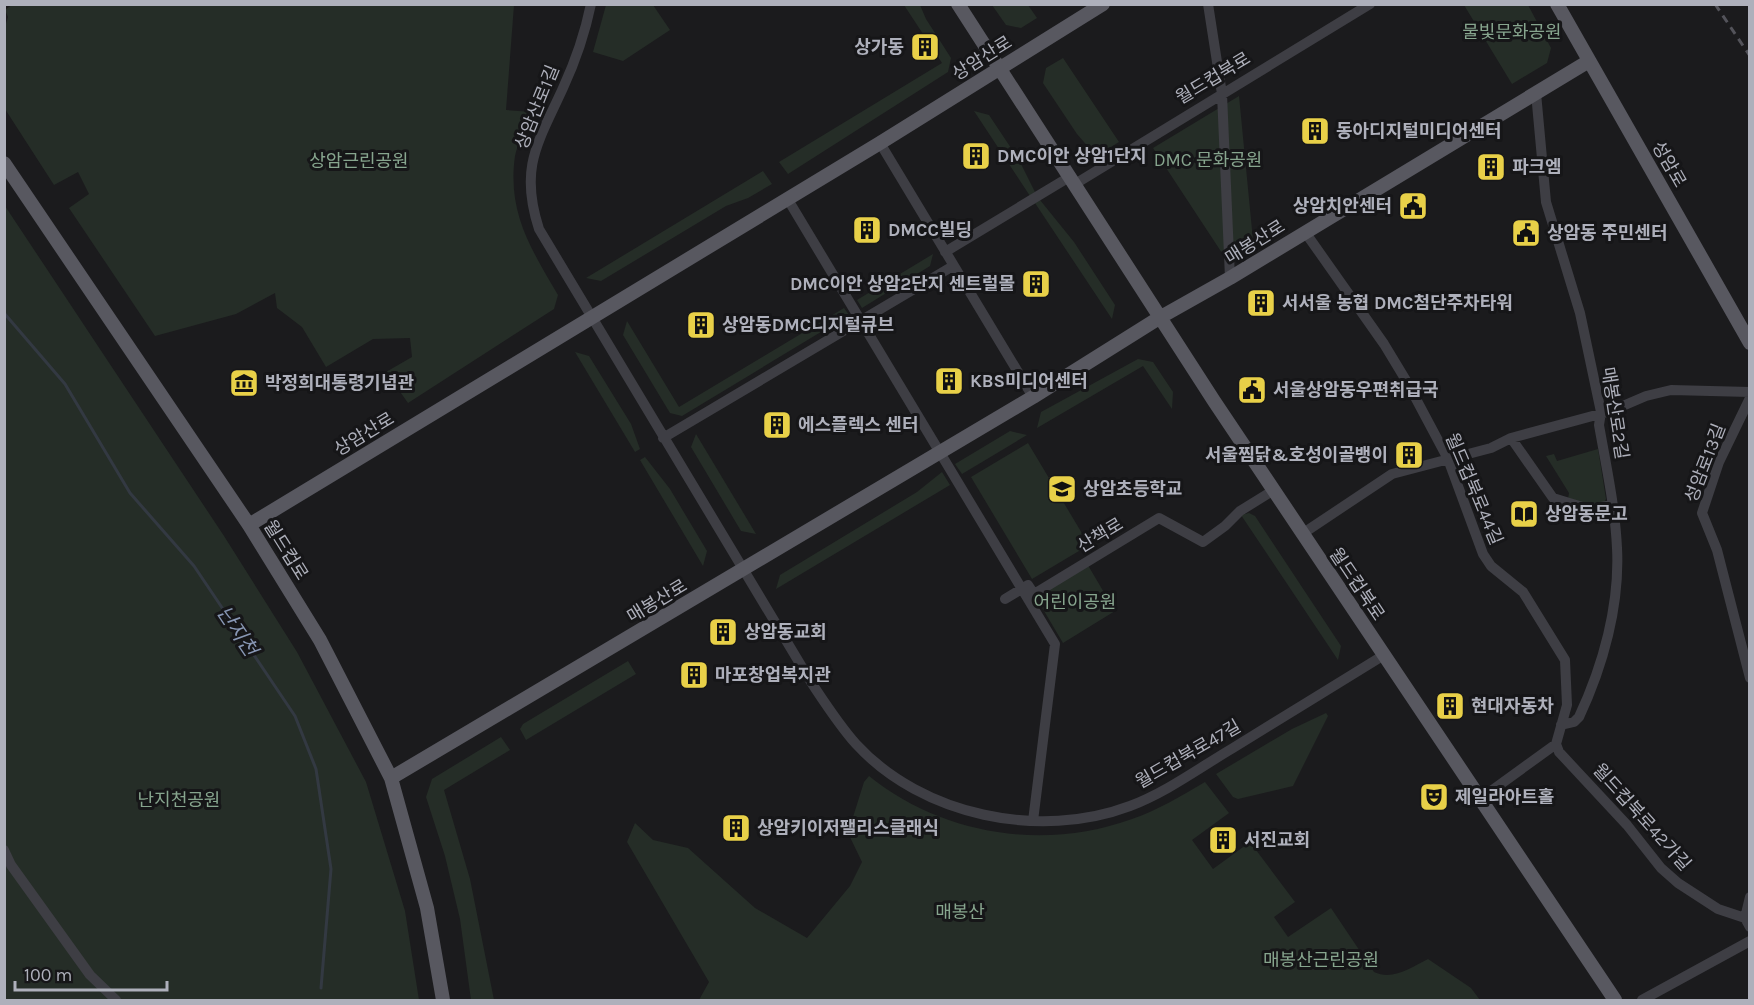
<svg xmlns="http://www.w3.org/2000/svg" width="1754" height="1005" font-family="Karla,'Noto Sans KR',sans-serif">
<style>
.green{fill:#252d27}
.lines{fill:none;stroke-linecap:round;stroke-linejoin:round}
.stream{stroke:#333942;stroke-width:3}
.minor{stroke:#3e3e44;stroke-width:10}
.major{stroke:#585860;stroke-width:14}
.rail{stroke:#53535a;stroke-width:3;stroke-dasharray:8 6;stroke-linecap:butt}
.labels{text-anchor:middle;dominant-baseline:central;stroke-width:6;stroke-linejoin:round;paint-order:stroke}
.park-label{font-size:18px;fill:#87a58e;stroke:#161618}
.poi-label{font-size:18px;font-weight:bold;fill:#aeb0bb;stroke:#161618;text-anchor:start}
.street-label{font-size:18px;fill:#aeb0bb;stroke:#161618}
.water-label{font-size:20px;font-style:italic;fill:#8897b4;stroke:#161618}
</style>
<rect width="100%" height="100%" fill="#1b1b1d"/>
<path class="green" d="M13,4l501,1 -8,105 26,2c-6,14 -14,30 -17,44 -8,56 16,93 43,139l-4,14 -146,94 -22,-31 26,-15 -2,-19 -37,1 -47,28 -24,-40 -25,-19 -2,-15 -39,21 -81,22 -86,-128 20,-14 -11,-22 -24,13 -49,-76 -1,-79 4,-13 -3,-7z
M606,5h47l17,25 -47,31 -30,-9z
M904,5h16l6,14 25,39 -3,14 -160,102 -9,-12 163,-99z
M992,5h36l9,13 -16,10 -15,-3z
M1464,5h64l23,43 -4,15 -35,21z
M1063,58l56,84 -23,14 -19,-22 -34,-51 3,-15z
M1239,96l14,144 -31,13 -69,-105z
M974,111l15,4 30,45 16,32 -5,4z
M763,171l9,13 -24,14 -22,8 -125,75 -15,-3z
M1040,200l34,42 41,63 -3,14 -77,-116z
M5,206l219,330 73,116 69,130 39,129 14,89h-414z
M933,254l-3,12 -68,42 -5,-8z
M844,308l5,7 -167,101 -12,-3 -47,-78 4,-14 52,86z
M575,352l14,4 42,68 9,25 -5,3z
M1138,359l15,3 20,30 -1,17 -29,-43 -106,62 4,-16z
M1010,431l17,4 -65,39 -7,-10z
M696,434l60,100 -15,-3 -50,-84z
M1028,443l61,102 -57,34 -61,-102z
M1598,449l8,50 -2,4 -15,3 -21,-7 1,-6 -23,-37 8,-2 3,7z
M645,457l25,32 37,62 -4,15 -63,-106z
M942,472l8,13 -174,104 4,-14 137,-83z
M1249,513l6,3 86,130 -3,14 -97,-145z
M1086,562l29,49 -52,32 -29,-49z
M628,661l8,13 -110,66 -6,-11 3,-5z
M1326,713l2,3 -35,70 -55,13 -5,-2 -17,-23 76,-45z
M501,737l9,13 -66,40 26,89 24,121h-23l-11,-81 -15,-63 -19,-59 6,-18z
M869,776c73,59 175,75 263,43 26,-9 49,-23 73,-37l24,31 -37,27 21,29 37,-27 45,60 -21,15 14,20 43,-29 43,64c19,9 38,-5 54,-13l43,29 9,12h-781l10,-18 -82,-140 8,-19 18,17 35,8 67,60 52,30 43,-52 12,-24 -14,-29 16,-51z"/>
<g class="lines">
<path class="stream" d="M4,313l61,71 65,109 64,73 101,150 21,53 15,100 -10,119"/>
<path class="minor" d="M591,4c-6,29 -16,58 -28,84 -25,55 -44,79 -24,141l272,453c14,21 28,43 45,62 66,72 184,96 274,62 37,-14 69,-38 103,-58 50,-31 101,-62 151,-93
M1208,4l14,90 8,184
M1536,93l10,109 34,111 21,99 -2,13c7,40 16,81 18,123 3,57 -14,118 -38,169l-5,5 -13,3
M880,143l153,254
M1075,184l295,-180
M787,198l268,446 -22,177
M1305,232l79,112 23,38 41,77 35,95 8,12 32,26 42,68 2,45 -11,39 -76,55
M945,252l126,-76
M1750,398l-31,64 -17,51 15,37 33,128
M663,438l290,-172
M1511,438l42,60 36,11 24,-4
M1302,534l90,-60 99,-26 20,-10 100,-27 35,-15 25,-6 79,2
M1005,599l23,-14 6,9 125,-76 44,24 22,-16 15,-15 34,-21
M1556,744l3,8 68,73 34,43 17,15 40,26 27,9
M4,850l7,15 79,110 26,25
M1750,897l-5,21 5,9
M1642,1000l108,-59"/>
<path class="major" d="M958,4l256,397 401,599
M1557,4l193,339
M4,163l245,362 71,115 71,138 36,130 16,92
M249,525l631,-382 223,-139
M391,778l642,-381 126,-79 71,-40 359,-217"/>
<path class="rail" d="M1715,4l35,52"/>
</g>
<defs>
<g id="building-square" transform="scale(1.5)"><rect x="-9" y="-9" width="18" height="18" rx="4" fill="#e8d048" stroke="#161618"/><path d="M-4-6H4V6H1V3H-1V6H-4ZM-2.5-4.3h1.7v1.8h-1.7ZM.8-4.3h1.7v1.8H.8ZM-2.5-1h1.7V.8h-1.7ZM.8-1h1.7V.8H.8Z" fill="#111"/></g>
<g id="civic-square" transform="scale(1.5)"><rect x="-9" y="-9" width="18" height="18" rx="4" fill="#e8d048" stroke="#161618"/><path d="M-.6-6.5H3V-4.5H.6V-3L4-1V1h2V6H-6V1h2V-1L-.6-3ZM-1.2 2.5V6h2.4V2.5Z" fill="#111"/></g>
<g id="museum-square" transform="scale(1.5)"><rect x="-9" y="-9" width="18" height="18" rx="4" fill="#e8d048" stroke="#161618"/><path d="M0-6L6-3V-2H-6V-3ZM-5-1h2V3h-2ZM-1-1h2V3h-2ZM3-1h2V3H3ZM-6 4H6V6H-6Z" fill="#111"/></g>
<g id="school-square" transform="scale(1.5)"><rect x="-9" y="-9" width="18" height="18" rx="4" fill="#e8d048" stroke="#161618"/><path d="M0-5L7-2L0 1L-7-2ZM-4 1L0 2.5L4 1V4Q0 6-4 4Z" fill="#111"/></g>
<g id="library-square" transform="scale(1.5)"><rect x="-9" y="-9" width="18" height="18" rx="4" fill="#e8d048" stroke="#161618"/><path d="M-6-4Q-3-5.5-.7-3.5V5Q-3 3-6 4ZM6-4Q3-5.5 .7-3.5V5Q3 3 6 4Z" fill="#111"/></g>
<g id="theatre-square" transform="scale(1.5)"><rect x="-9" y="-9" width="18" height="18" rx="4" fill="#e8d048" stroke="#161618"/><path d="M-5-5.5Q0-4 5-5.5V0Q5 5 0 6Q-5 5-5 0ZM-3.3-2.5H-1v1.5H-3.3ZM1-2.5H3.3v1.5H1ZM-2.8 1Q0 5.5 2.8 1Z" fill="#111"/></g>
</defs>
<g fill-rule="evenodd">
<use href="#building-square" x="925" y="47"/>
<use href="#building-square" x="1315" y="131"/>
<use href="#building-square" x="976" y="156"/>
<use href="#building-square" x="1491" y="167"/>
<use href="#civic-square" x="1413" y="206"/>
<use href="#building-square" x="867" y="230"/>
<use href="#civic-square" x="1526" y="233"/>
<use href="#building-square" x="1036" y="284"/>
<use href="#building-square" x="1261" y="303"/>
<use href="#building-square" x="701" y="325"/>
<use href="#building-square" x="949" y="381"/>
<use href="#museum-square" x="244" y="383"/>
<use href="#civic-square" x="1252" y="390"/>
<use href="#building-square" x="777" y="425"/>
<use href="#building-square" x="1409" y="455"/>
<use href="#school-square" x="1062" y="489"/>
<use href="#library-square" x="1524" y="514"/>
<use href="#building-square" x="723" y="632"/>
<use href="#building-square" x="694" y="675"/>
<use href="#building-square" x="1450" y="706"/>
<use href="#theatre-square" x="1434" y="797"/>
<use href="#building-square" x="736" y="828"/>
<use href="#building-square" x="1223" y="840"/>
</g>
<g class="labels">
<g class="park-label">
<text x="1512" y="32">물빛문화공원</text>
<text x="1208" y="160">DMC 문화공원</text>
<text x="359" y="161">상암근린공원</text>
<text x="1075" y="602">어린이공원</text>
<text x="179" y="800">난지천공원</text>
<text x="960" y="912">매봉산</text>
<text x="1321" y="960">매봉산근린공원</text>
</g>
<g class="poi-label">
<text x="904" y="47" text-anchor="end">상가동</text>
<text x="1336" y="131">동아디지털미디어센터</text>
<text x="997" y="156">DMC이안 상암1단지</text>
<text x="1512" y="167">파크엠</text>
<text x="1392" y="206" text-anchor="end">상암치안센터</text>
<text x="888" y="230">DMCC빌딩</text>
<text x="1547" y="233">상암동 주민센터</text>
<text x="1015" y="284" text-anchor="end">DMC이안 상암2단지 센트럴몰</text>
<text x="1282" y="303">서서울 농협 DMC첨단주차타워</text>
<text x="722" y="325">상암동DMC디지털큐브</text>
<text x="970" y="381">KBS미디어센터</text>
<text x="265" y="383">박정희대통령기념관</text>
<text x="1273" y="390">서울상암동우편취급국</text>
<text x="798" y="425">에스플렉스 센터</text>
<text x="1388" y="455" text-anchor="end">서울찜닭&amp;호성이골뱅이</text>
<text x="1083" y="489">상암초등학교</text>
<text x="1545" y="514">상암동문고</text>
<text x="744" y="632">상암동교회</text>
<text x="715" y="675">마포창업복지관</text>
<text x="1471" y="706">현대자동차</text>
<text x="1455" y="797">제일라아트홀</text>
<text x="757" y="828">상암키이저팰리스클래식</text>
<text x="1244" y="840">서진교회</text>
</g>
<g class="street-label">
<text transform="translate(982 58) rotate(-32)">상암산로</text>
<text transform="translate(1213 78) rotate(-31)">월드컵북로</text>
<text transform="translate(537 107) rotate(-68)">상암산로1길</text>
<text transform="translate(1669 164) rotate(60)">성암로</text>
<text transform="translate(1255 242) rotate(-32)">매봉산로</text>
<text transform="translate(1615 413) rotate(81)">매봉산로2길</text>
<text transform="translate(364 434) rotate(-31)">상암산로</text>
<text transform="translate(1705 463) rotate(-69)">성암로13길</text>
<text transform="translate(1474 489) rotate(67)">월드컵북로44길</text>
<text transform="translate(1100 535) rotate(-31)">산책로</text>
<text transform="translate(286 550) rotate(58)">월드컵로</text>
<text transform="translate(1357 584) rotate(56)">월드컵북로</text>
<text transform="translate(657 601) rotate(-31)">매봉산로</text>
<text transform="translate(1188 754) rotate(-30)">월드컵북로47길</text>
<text transform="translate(1642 817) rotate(48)">월드컵북로42가길</text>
</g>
<g class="water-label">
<text transform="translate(237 631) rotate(56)">난지천</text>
</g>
</g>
<rect width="1754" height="1005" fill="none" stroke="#aeb0bb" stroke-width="12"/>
<path d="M15 981v9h152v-9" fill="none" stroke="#aeb0bb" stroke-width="3"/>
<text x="24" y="981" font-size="18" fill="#aeb0bb" stroke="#161618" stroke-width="4.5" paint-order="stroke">100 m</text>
</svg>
